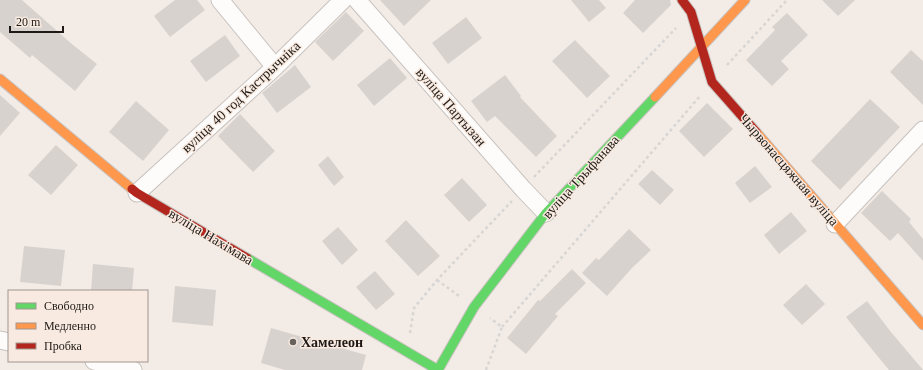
<svg xmlns="http://www.w3.org/2000/svg" width="923" height="370" font-family="'Times New Roman',serif">
<style>
.building{fill:#d8d2ce}
.lines{fill:none;stroke-linecap:round;stroke-linejoin:round}
.street-casing{stroke:#c8c2be;stroke-width:19}
.fast-casing{stroke:#c8c2be;stroke-width:11}
.slow-casing{stroke:#c8c2be;stroke-width:11}
.jam-casing{stroke:#c8c2be;stroke-width:11}
.path{stroke:#d8d6d4;stroke-width:2.5;stroke-dasharray:3 3;stroke-linecap:butt}
.street{stroke:#fdfcfb;stroke-width:17}
.fast{stroke:#63d668;stroke-width:9}
.slow{stroke:#ff974d;stroke-width:9}
.jam{stroke:#b3261e;stroke-width:9}
.poi-dot{fill:#68625f;stroke:#f8eae0;stroke-width:1.5}
.labels{text-anchor:middle;dominant-baseline:central;stroke-width:3;stroke-linejoin:round;paint-order:stroke}
.street-label{font-size:14px;fill:#1e1916;stroke:#f8eae0}
.poi-label{font-size:14px;font-weight:bold;fill:#1e1916;stroke:#f8eae0;text-anchor:start}
</style>
<rect width="100%" height="100%" fill="#f2ebe6"/>
<path class="building" d="M0,0h22l51,45 24,19 -22,27 -43,-36 -2,3 -30,-26z
M175,0h22l8,10 -35,27 -16,-21z
M380,0h51l-27,26z
M571,0h28l7,8 -17,14z
M635,0h35l1,5 -28,28 -20,-20z
M822,0h33l-17,16z
M346,12l18,19 -31,30 -18,-19z
M787,13l21,22 -27,26 8,8 -17,17 -26,-26 29,-30 -3,-3z
M466,17l16,21 -34,26 -16,-21z
M225,35l15,21 -34,26 -16,-21z
M575,40l35,36 -23,22 -35,-37z
M911,50l12,11v44l-33,-33z
M390,58l17,20 -33,28 -17,-21z
M295,65l16,22 -34,26 -15,-20z
M505,75l16,21 -1,1 37,39 -21,21 -41,-41 -8,6 -16,-21z
M0,95l20,18 -20,23z
M870,99l30,28 -60,63 -29,-29z
M136,101l33,29 -26,31 -34,-29z
M707,103l26,26 -29,28 -25,-26z
M240,114l35,37 -22,21 -35,-36z
M56,145l22,20 -27,30 -23,-20z
M328,156l16,21 -10,9 -16,-21z
M755,166l17,21 -22,16 -15,-20z
M652,170l22,20 -14,15 -22,-21z
M462,178l25,27 -18,17 -25,-27z
M882,191l29,28 -2,3 14,17v22l-25,-28 -8,8 -29,-28z
M791,212l16,19 -28,23 -15,-19z
M406,220l34,36 -22,20 -33,-35z
M338,227l20,23 -16,15 -20,-24z
M629,229l22,21 -19,18 -25,28 -25,-23 14,-15 3,2z
M24,246l41,4 -4,36 -41,-4z
M93,264l41,4 -2,23h-41z
M572,269l14,14 -31,31 3,2 -32,38 -19,-16 31,-38 2,1z
M375,271l20,23 -19,16 -20,-23z
M806,284l19,20 -23,21 -19,-20z
M175,286l41,4 -3,36 -41,-4z
M867,301l24,31 32,38h-34l-28,-34 -15,-19z
M271,328l95,27 -4,15h-77l-24,-7z"/>
<g class="lines">
<g class="street-casing">
<path id="street" d="M220,0l55,67
M357,0l166,189 23,24
M137,193l138,-126 68,-67
M835,224l88,-94
M0,340l9,2
M94,361l39,9"/>
</g>
<g class="fast-casing">
<path id="fast" d="M247,258l191,112
M438,370l36,-63 72,-94 109,-116"/>
</g>
<g class="slow-casing">
<path id="slow" d="M0,79l132,110
M655,97l90,-97
M756,132l167,193"/>
</g>
<g class="jam-casing">
<path id="jam" d="M682,0l9,12 21,70 44,50
M132,189l5,4 110,65"/>
</g>
<path class="path" d="M727,65l60,-65
M534,177l142,-149
M437,280l22,16
M502,327l198,-231
M410,333l4,-25 23,-28 75,-79
M486,370l16,-43 -12,-9"/>
<use href="#street" class="street"/>
<use href="#fast" class="fast"/>
<use href="#slow" class="slow"/>
<use href="#jam" class="jam"/>
</g>
<circle class="poi-dot" cx="293" cy="342" r="4"/>
<g class="labels">
<g class="street-label">
<text transform="translate(241 97) rotate(-43)">вуліца 40 год Кастрычніка</text>
<text transform="translate(451 107) rotate(49)">вуліца Партызан</text>
<text transform="translate(789 170) rotate(49)">Чырвонасцяжная вуліца</text>
<text transform="translate(581 177) rotate(-48)">вуліца Трыфанава</text>
<text transform="translate(211 237) rotate(31)">вуліца Нахімава</text>
</g>
<g class="poi-label">
<text x="301" y="342">Хамелеон</text>
</g>
</g>
<rect x="8" y="290" width="140" height="72" fill="#f8eae0" stroke="#a1968f"/>
<rect x="16" y="303" width="20" height="6" fill="#63d668" stroke="#a1968f"/>
<text x="44" y="310" font-size="12" fill="#1e1916">Свободно</text>
<rect x="16" y="323" width="20" height="6" fill="#ff974d" stroke="#a1968f"/>
<text x="44" y="330" font-size="12" fill="#1e1916">Медленно</text>
<rect x="16" y="343" width="20" height="6" fill="#b3261e" stroke="#a1968f"/>
<text x="44" y="350" font-size="12" fill="#1e1916">Пробка</text>
<path d="M10 26v6h53v-6" fill="none" stroke="#1e1916" stroke-width="2"/>
<text x="16" y="26" font-size="12" fill="#1e1916" stroke="#f8eae0" stroke-width="3" paint-order="stroke">20 m</text>
</svg>
